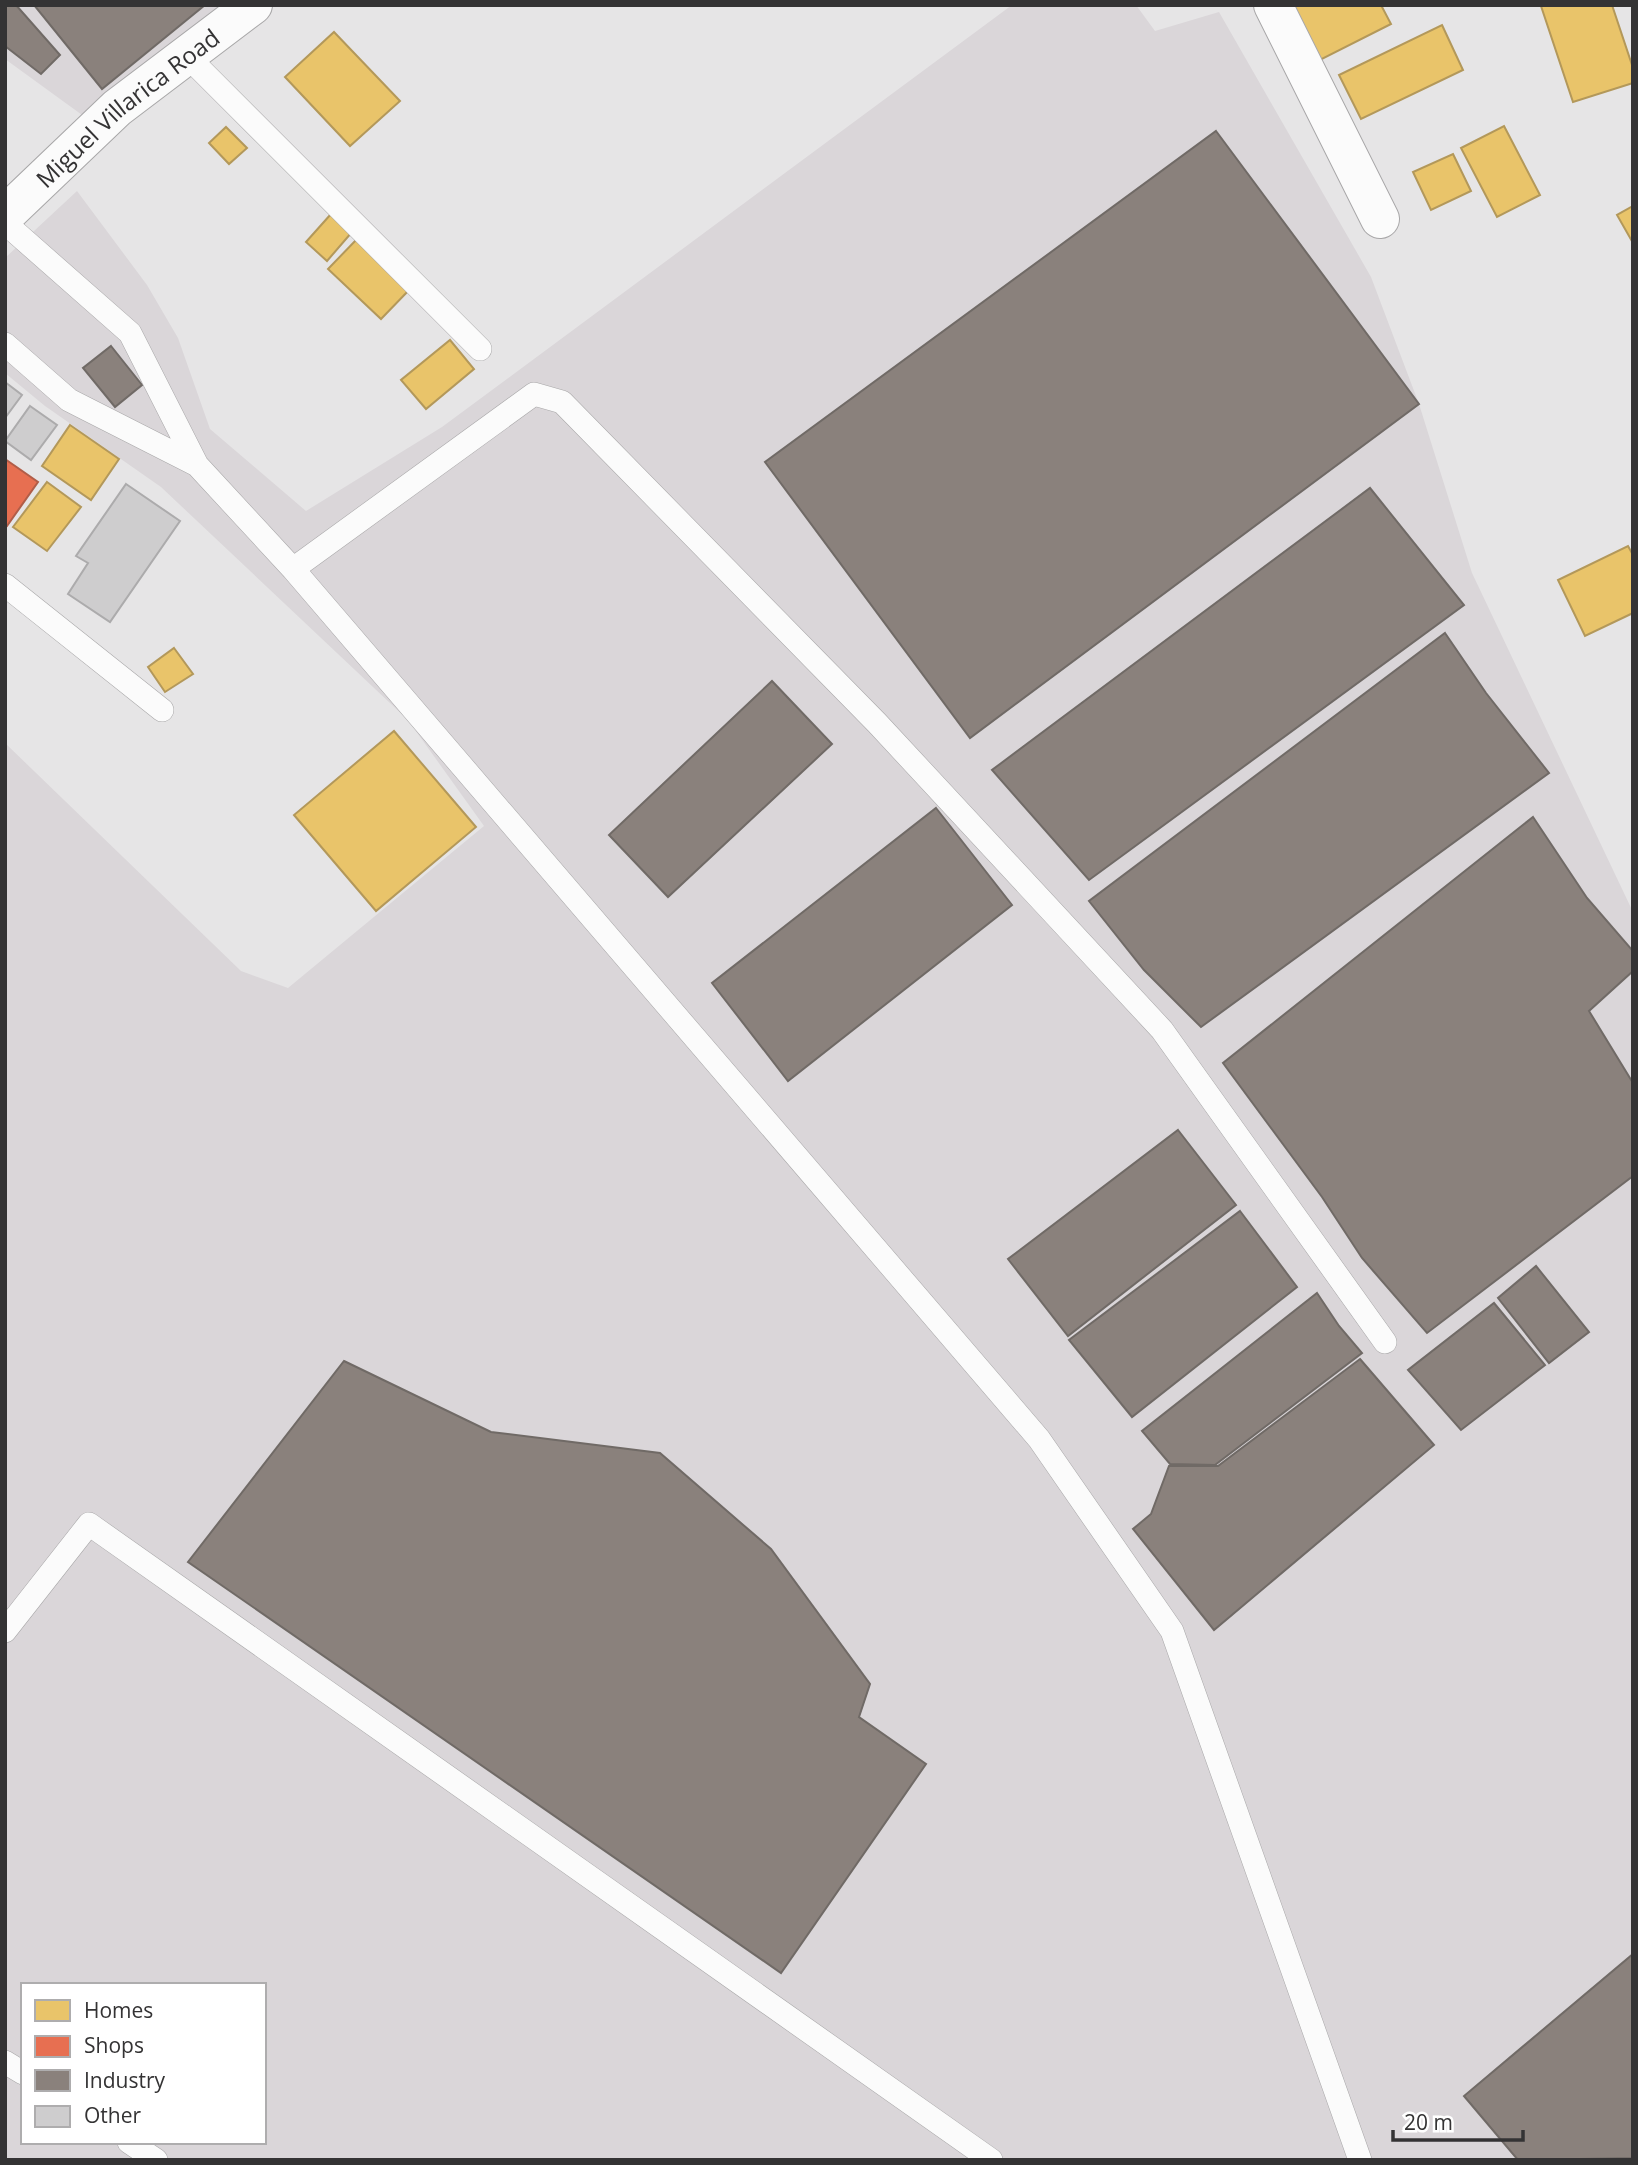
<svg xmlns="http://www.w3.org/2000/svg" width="1638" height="2165" font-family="'Open Sans',sans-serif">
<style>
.built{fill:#dad6d9;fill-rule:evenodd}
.homes{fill:#e9c46a;stroke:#b3985a;stroke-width:2}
.shops{fill:#e76f51;stroke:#b15d48;stroke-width:2}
.industry{fill:#8a817c;stroke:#706a66;stroke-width:2}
.building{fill:#cecdce;stroke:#acabac;stroke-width:2}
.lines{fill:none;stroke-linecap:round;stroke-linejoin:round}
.lane-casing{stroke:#a8a7a8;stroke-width:24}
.street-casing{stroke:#a8a7a8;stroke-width:40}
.secondary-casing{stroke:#a8a7a8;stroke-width:40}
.lane{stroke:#fbfbfb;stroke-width:23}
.street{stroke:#fbfbfb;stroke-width:38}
.secondary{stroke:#fbfbfb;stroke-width:38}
.labels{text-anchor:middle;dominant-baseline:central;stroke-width:7;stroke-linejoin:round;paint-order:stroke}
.street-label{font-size:24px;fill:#343334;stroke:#fff}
</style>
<rect width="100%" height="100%" fill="#e6e5e6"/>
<path class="built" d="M5,5h238l-154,115 -84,-61z
M1012,5h124l19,26 64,-19 152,265 48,127 53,169 161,339v1248h-1628v-1417l236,228 47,17 196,-162 -76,-106 -247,-233 -116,-81 -40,-33v-115l72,-67 70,94 31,53 32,91 96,82 136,-84zM23,1985h241v157h-241z"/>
<path class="homes" d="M1282,5h99l10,19 -79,40z
M1612,5l21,63v15l-60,19 -32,-96z
M1442,25l21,45 -102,49 -22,-44z
M334,32l66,69 -50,45 -65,-69z
M1504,126l36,69 -43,22 -36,-69z
M226,127l21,21 -18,16 -20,-21z
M1453,154l18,37 -40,19 -18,-38z
M1633,206v37l-16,-28z
M331,214l21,18 -25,29 -21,-19z
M358,238l53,50 -30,31 -53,-50z
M450,340l24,29 -48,40 -25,-29z
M70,425l49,34 -28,41 -49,-34z
M47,482l34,25 -34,44 -34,-24z
M1628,546l5,9v58l-48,23 -27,-56z
M174,648l19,26 -28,18 -17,-25z
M394,731l82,96 -100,84 -82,-96z"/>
<path class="shops" d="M5,459l33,23 -31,44 -2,-1z"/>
<path class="industry" d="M5,5h11l44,50 -19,19 -36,-28z
M34,5h171l-103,84z
M1216,131l203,273 -449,334 -205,-276z
M111,346l31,39 -27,22 -32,-39z
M1370,488l94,117 -375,275 -97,-110z
M1445,633l41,60 63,80 -348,254 -57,-57 -55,-69z
M772,681l60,63 -164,153 -59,-62z
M936,808l76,97 -224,176 -76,-98z
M1533,817l54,81 46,53v20l-44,40 44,72v93l-206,157 -65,-75 -40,-61 -99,-134z
M1178,1130l58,75 -168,131 -60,-77z
M1240,1211l57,76 -165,130 -63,-77z
M1536,1266l53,66 -40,31 -51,-65z
M1317,1293l22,33 23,27 -147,112 -45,-1 -28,-33z
M1494,1303l51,62 -84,65 -53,-60z
M1360,1359l74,86 -220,185 -81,-101 18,-15 18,-48h49z
M344,1361l147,71 169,21 111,96 99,135 -11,33 67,47 -145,209 -593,-411z
M1633,1954v204l-115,2 -54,-64z"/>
<path class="building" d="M5,382l17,13 -17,23z
M30,406l27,19 -26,35 -26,-19z
M126,484l54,37 -70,101 -42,-28 20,-31 -12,-7z"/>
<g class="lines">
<g class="lane-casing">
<path id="lane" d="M187,56l293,293
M5,223l125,110 67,132 96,104 746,870 133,192 188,529
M5,344l64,56 128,65
M293,569l241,-175 28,8 315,321 285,307 223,312
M5,585l157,125
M5,1631l84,-107 902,636
M5,2062l18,11
M129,2142l27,18"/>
</g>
<g class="street-casing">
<path id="street" d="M1273,5l107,214"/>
</g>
<g class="secondary-casing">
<g id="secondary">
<path id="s1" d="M5,215l112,-107 136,-103"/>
</g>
</g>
<use href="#lane" class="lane"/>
<use href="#street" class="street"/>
<use href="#secondary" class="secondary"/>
</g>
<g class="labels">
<g class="street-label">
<text stroke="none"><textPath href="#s1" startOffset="163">Miguel Villarica Road</textPath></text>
</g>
</g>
<rect width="1638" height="2165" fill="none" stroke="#343334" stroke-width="14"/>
<rect x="21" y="1983" width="245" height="161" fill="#ffffff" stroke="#aeadae" stroke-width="2"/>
<rect x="35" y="2000" width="35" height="21" fill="#e9c46a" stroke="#aeadae" stroke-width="2"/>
<text x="84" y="2018" font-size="21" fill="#343334">Homes</text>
<rect x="35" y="2036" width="35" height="21" fill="#e76f51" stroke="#aeadae" stroke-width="2"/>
<text x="84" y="2053" font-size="21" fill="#343334">Shops</text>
<rect x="35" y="2070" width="35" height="21" fill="#8a817c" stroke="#aeadae" stroke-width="2"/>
<text x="84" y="2088" font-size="21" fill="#343334">Industry</text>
<rect x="35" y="2106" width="35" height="21" fill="#cecdce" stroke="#aeadae" stroke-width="2"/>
<text x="84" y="2123" font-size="21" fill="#343334">Other</text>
<path d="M1393 2130v10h130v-10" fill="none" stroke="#343334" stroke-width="3.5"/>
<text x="1404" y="2130" font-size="21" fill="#343334" stroke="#ffffff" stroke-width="5" paint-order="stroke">20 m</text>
</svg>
